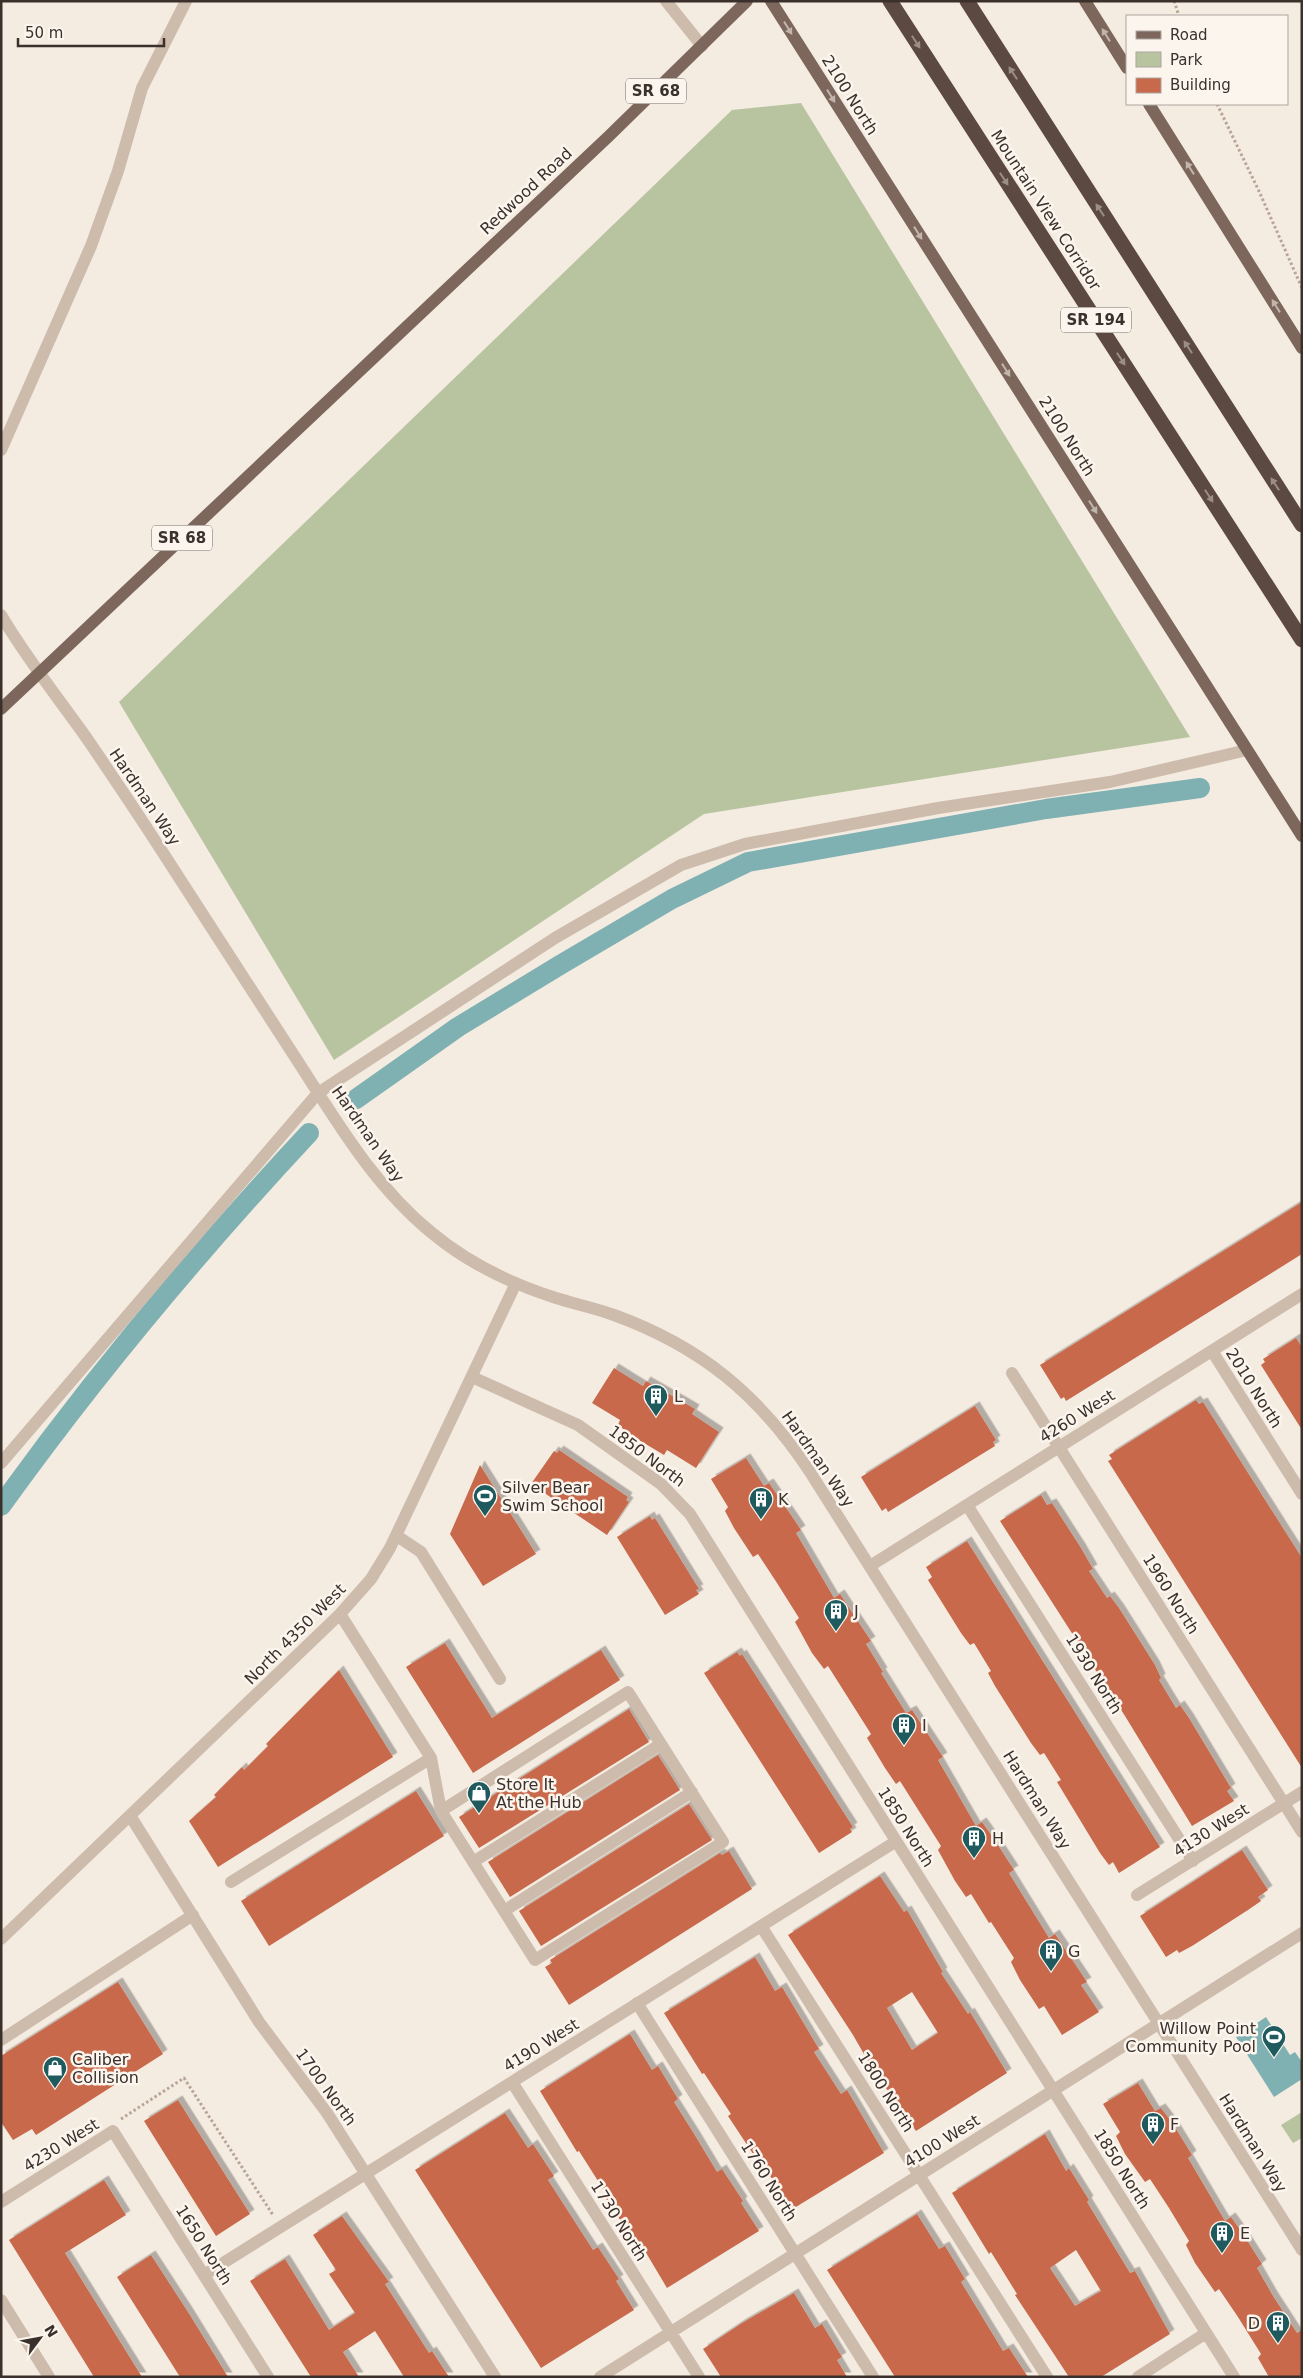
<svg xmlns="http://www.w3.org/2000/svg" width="1303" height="2378" font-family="'DejaVu Sans',sans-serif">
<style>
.green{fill:#b8c4a0}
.water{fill:#7fb0b2}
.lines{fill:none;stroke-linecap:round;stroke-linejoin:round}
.canal{stroke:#7fb0b2;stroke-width:20}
.building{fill:#c8694b;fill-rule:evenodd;filter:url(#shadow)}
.path{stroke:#b9a596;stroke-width:3;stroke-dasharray:2.5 2.5;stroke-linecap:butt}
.minor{stroke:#cdbbac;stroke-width:12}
.major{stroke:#7d675c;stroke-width:12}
.highway{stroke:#5c4a42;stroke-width:15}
.oneway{fill:#c2b5ac}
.oneway2{fill:#9c8e87}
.labels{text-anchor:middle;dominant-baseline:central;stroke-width:5;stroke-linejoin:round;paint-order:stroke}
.shield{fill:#fbf5ee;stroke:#756b66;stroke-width:1}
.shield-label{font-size:15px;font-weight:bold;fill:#3b302b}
.street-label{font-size:16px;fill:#3b302b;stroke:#fbf5ee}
.poi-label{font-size:16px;fill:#3b302b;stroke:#fbf5ee;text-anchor:start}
</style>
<defs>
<filter id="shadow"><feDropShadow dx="4.5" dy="-4.5" stdDeviation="0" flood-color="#0004"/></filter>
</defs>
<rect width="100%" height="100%" fill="#f4ebe1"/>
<path class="green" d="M801,103l389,634 -486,77 -370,246 -215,-358 613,-592z
M1302,2112v26l-9,5 -12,-18z"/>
<path class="water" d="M1266,2017l24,38 5,-3 7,10v17l-28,18 -38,-60z"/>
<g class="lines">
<path class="canal" d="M356,1099l102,-72 102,-62 112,-66 76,-37 298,-53 154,-21
M1,1506c94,-131 198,-255 308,-373"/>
</g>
<path class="building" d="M1302,1202v52l-236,147 -2,-4 -3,2 -21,-34z
M1296,1338l6,9v83l-41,-65 4,-3 -2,-3z
M614,1368l29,18 3,-5 37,21 12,7 -3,5 27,18 -23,36 -29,-18 -3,5 -30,-18 -16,-12 2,-5 -28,-17z
M1196,1400l3,4 4,-2 99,156v210l-194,-307 4,-2 -3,-4z
M975,1406l21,34 -3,2 2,4 -107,66 -2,-4 -4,3 -21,-34z
M559,1450l69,47 -2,3 3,2 -22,33 -76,-51 23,-33 3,2z
M746,1458l18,28 5,-3 24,35 8,12 -5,3 38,65 6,-4 23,35 8,12 -5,3 17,28 -2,1 25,40 6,-3 31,47 -5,3 38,66 6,-4 12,17 20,31 -5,3 40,65 6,-4 32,48 -6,3 18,27 -37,23 -18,-29 -5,3 -19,-29 -9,-18 3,-4 -23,-36 -2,1 -18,-29 -5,3 -11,-16 -17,-31 3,-4 -41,-65 -4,3 -11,-16 -18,-30 4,-4 -43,-68 -4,3 -12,-16 -17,-31 4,-4 -22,-35 -19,-29 -5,3 -19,-29 -9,-17 3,-4 -17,-28z
M480,1465l56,89 -53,32 -33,-52z
M1041,1495l6,10 5,-2 29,45 12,21 -4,2 18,27 3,-2 9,12 36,57 6,13 -2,2 17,28 4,-3 9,13 42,70 -4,3 7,10 -42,25 -67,-110 -125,-195z
M650,1516l2,4 3,-2 44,71 -3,1 3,4 -34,21 -48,-78z
M967,1541l193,306 -41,26 -6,-11 -4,3 -9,-12 -43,-71 4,-2 -17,-27 -4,2 -9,-12 -36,-57 -7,-13 3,-2 -17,-28 -4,2 -9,-12 -33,-53 4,-3 -6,-10z
M445,1643l47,75 109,-68 19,30 -147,93 -67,-106z
M737,1652l3,4 2,-2 111,173 -3,2 2,3 -33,21 -115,-180z
M339,1670l54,87 -175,110 -29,-46 27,-24 -2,-2 28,-28 2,3 24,-24 -2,-2z
M629,1709l20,33 -170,106 -20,-31z
M658,1755l22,35 -170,107 -22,-35z
M416,1791l28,45 -175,110 -28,-45z
M689,1804l23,36 -171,106 -22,-35z
M1242,1850l26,40 -10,7 3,4 -13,9 -56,36 -13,7 -2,-3 -11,7 -26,-41z
M729,1851l23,38 -183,116 -24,-38 7,-4 -2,-3 170,-107 2,2z
M880,1876l24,36 3,-2 36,62 -2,1 27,41 2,-2 37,61 -91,58 -44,-63 -19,-33 -65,-100zM912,1992l26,41 -26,17 -25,-42z
M755,1957l20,34 7,-4 37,62 -5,3 27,42 6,-4 37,63 -93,57 -22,-36 -2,1 -39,-59 3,-2 -27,-41 -2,1 -38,-61z
M118,1982l45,72 -127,81 -4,-6 -19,11 -12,-18v-66z
M630,2034l22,36 6,-4 20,33 -4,3 22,35 21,35 5,-3 21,32 -2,2 18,28 -92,57 -22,-37 -3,2 -39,-59 2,-2 -26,-41 -2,1 -37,-61z
M1138,2083l17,28 6,-3 12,16 19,31 -4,3 37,63 6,-4 12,17 19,30 -5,4 16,28 24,37 5,-3v47h-33l-11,-19 3,-4 -23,-37 -19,-28 -4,3 -20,-29 -9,-18 3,-4 -20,-33 -19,-29 -5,3 -20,-28 -9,-18 4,-4 -17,-28z
M178,2100l72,114 -34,22 -72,-115z
M505,2113l23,35 5,-4 21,32 -6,4 45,70 5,-3 21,32 -3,2 18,29 -93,58 -126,-198z
M1045,2134l21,37 3,-3 20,32 -2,2 43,71 5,-2 35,63 -69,43h-32l-54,-82 2,-1 -26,-42 -2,2 -37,-61zM1076,2250l25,41 -26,15 -25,-38z
M104,2180l22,35 -61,38 77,124h-48l-85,-137z
M917,2214l22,35 6,-3 20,33 -4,3 42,69 6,-3 19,29h-133l-68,-107z
M342,2216l47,66 -4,2 44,69 3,-2 17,26h-45l-29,-46 -32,21 16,25h-48l-61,-96 35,-22 44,71 26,-17 -26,-39 7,-4 -23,-35z
M151,2255l37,57 40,65h-48l-63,-100z
M794,2293l21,35 7,-4 20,33 -5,3 10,17h-126l-18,-28 39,-26z"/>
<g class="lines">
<path class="path" d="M1174,1l5,15
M1217,104l41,85 44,99
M121,2119l63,-41 89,137"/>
<path class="minor" d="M666,1l36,45
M1,450l90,-204 27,-75 24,-83 44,-87
M1,615c26,44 58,84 87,125 23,34 46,68 68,102 46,71 92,143 139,215 41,63 78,128 137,176 36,30 80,51 124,65 19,6 39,10 58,17 88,32 145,80 196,157l492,778
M1212,1351l90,143
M1012,1373l290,459
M472,1377l106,48 83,59 29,30 544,863
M1,1463l317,-370 237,-155 126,-73 64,-21 193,-36 172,-26 137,-32
M967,1505l226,356
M397,1536l24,16 79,127
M870,1566l432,-272
M340,1614l91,144 10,53 94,149 188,-118 -95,-150 -187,119
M131,1817l128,205 68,91 168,264
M473,1862l188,-118
M231,1882l200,-124
M1137,1895l165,-103
M504,1911l188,-119
M761,1926l286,451
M1,1939l339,-325 31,-35 19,-31 126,-265
M637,2003l236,374
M1,2040l192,-125
M512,2082l187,295
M1,2202l112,-71 155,246
M204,2275l691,-433
M1,2300l48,77
M600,2377l702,-444
M1138,2377l68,-44"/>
<path class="major" d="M771,1l531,835
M1085,1l42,67
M1149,104l153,244
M1,709l608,-573 138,-135"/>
<path class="highway" d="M890,1l412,639
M967,1l335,524"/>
</g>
<defs><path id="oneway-solid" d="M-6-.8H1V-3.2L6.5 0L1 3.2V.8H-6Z" transform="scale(1.25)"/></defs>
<g class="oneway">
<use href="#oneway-solid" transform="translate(788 28) rotate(58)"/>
<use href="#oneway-solid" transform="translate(1106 35) rotate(-122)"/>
<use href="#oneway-solid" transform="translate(831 96) rotate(58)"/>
<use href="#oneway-solid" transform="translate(1190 168) rotate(-122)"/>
<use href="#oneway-solid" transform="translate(918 233) rotate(58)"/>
<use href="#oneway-solid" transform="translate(1276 306) rotate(-122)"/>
<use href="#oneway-solid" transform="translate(1006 370) rotate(58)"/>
<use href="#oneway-solid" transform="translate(1093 507) rotate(58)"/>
</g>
<g class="oneway2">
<use href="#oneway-solid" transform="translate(916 42) rotate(57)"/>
<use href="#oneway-solid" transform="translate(1013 73) rotate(-123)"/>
<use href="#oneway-solid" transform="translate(1004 179) rotate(57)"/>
<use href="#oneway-solid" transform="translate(1100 210) rotate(-123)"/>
<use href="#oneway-solid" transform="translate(1188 347) rotate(-123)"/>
<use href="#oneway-solid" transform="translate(1121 359) rotate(57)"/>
<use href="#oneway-solid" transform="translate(1275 484) rotate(-123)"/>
<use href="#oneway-solid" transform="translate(1209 496) rotate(57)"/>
</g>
<defs>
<g id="building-pin" transform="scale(1.25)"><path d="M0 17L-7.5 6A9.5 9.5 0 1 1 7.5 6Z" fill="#1f5a5e" stroke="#fbf5ee"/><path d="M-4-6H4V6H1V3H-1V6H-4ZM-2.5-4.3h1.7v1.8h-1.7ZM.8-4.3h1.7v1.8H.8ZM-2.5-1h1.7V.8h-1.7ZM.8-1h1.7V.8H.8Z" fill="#fff"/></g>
<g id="stadium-pin" transform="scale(1.25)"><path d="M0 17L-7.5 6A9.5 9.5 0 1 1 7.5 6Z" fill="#1f5a5e" stroke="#fbf5ee"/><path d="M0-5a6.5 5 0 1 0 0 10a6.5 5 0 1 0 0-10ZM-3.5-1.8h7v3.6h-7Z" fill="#fff"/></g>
<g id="shop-pin" transform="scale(1.25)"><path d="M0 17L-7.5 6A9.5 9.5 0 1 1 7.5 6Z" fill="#1f5a5e" stroke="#fbf5ee"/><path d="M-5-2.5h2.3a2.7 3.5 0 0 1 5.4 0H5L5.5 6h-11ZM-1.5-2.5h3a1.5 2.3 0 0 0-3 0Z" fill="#fff"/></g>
</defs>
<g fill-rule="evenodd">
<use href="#building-pin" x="656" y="1396"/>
<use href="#stadium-pin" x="485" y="1496"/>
<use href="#building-pin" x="761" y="1499"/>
<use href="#building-pin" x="836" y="1611"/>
<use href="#building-pin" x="904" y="1725"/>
<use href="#shop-pin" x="479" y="1793"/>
<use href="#building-pin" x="974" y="1838"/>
<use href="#building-pin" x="1051" y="1951"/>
<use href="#stadium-pin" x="1274" y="2037"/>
<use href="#shop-pin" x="55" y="2068"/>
<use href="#building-pin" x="1153" y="2124"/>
<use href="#building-pin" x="1222" y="2233"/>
<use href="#building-pin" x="1278" y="2323"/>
</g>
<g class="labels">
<g class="shield">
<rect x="626" y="78.5" width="60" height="25" rx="4"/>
<rect x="1061" y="307.5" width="70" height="25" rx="4"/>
<rect x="152" y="525.5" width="60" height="25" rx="4"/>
</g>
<g class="shield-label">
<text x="656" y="91">SR 68</text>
<text x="1096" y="320">SR 194</text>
<text x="182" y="538">SR 68</text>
</g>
<g class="street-label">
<text transform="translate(850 95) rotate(58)">2100 North</text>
<text transform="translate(526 191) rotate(-43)">Redwood Road</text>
<text transform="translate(1046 210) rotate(57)">Mountain View Corridor</text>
<text transform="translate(1067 436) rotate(58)">2100 North</text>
<text transform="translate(145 797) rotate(56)">Hardman Way</text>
<text transform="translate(368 1134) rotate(55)">Hardman Way</text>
<text transform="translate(1254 1388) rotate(58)">2010 North</text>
<text transform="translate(1077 1416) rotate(-32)">4260 West</text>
<text transform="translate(647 1456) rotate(37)">1850 North</text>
<text transform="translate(818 1459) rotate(55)">Hardman Way</text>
<text transform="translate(1171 1594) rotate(58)">1960 North</text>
<text transform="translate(295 1634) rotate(-45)">North 4350 West</text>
<text transform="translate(1094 1674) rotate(58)">1930 North</text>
<text transform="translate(1037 1800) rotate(58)">Hardman Way</text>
<text transform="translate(906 1827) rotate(58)">1850 North</text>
<text transform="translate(1211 1830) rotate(-32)">4130 West</text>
<text transform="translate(541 2045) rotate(-32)">4190 West</text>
<text transform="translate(326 2087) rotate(54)">1700 North</text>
<text transform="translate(886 2092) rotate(58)">1800 North</text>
<text transform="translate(942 2141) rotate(-32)">4100 West</text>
<text transform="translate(1253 2143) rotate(58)">Hardman Way</text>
<text transform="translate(61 2145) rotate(-32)">4230 West</text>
<text transform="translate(1122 2169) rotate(58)">1850 North</text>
<text transform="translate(769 2181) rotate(58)">1760 North</text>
<text transform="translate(619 2221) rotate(58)">1730 North</text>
<text transform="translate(204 2245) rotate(58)">1650 North</text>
</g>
<g class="poi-label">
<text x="674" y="1396">L</text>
<text x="502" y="1487">Silver Bear<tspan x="502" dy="18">Swim School</tspan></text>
<text x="778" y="1499">K</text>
<text x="854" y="1611">J</text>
<text x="922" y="1725">I</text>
<text x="496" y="1784">Store It<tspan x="496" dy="18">At the Hub</tspan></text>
<text x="992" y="1838">H</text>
<text x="1068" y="1951">G</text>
<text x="1256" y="2028" text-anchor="end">Willow Point<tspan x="1256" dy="18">Community Pool</tspan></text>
<text x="72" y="2059">Caliber<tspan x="72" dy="18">Collision</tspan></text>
<text x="1170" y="2124">F</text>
<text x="1240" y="2233">E</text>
<text x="1260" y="2323" text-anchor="end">D</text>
</g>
</g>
<rect width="1303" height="2378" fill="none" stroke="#3b302b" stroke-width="5"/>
<rect x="1126" y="15" width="162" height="90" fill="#fbf5ee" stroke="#aea6a0"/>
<rect x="1136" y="31" width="25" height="8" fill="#7d675c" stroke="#aea6a0"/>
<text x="1170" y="40" font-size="15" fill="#3b302b">Road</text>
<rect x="1136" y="52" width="25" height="15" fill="#b8c4a0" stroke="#aea6a0"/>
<text x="1170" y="65" font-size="15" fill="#3b302b">Park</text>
<rect x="1136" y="78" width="25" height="15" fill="#c8694b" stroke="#aea6a0"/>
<text x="1170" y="90" font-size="15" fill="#3b302b">Building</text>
<g transform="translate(40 2338) rotate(58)" stroke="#fbf5ee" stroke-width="4" paint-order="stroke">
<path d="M0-4L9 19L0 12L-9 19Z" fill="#3b302b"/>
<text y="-8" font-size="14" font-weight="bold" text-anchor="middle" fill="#3b302b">N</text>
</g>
<path d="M18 38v8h146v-8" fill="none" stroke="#3b302b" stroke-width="2.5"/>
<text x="25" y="38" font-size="15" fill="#3b302b" stroke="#fbf5ee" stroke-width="4" paint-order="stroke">50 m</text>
</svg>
